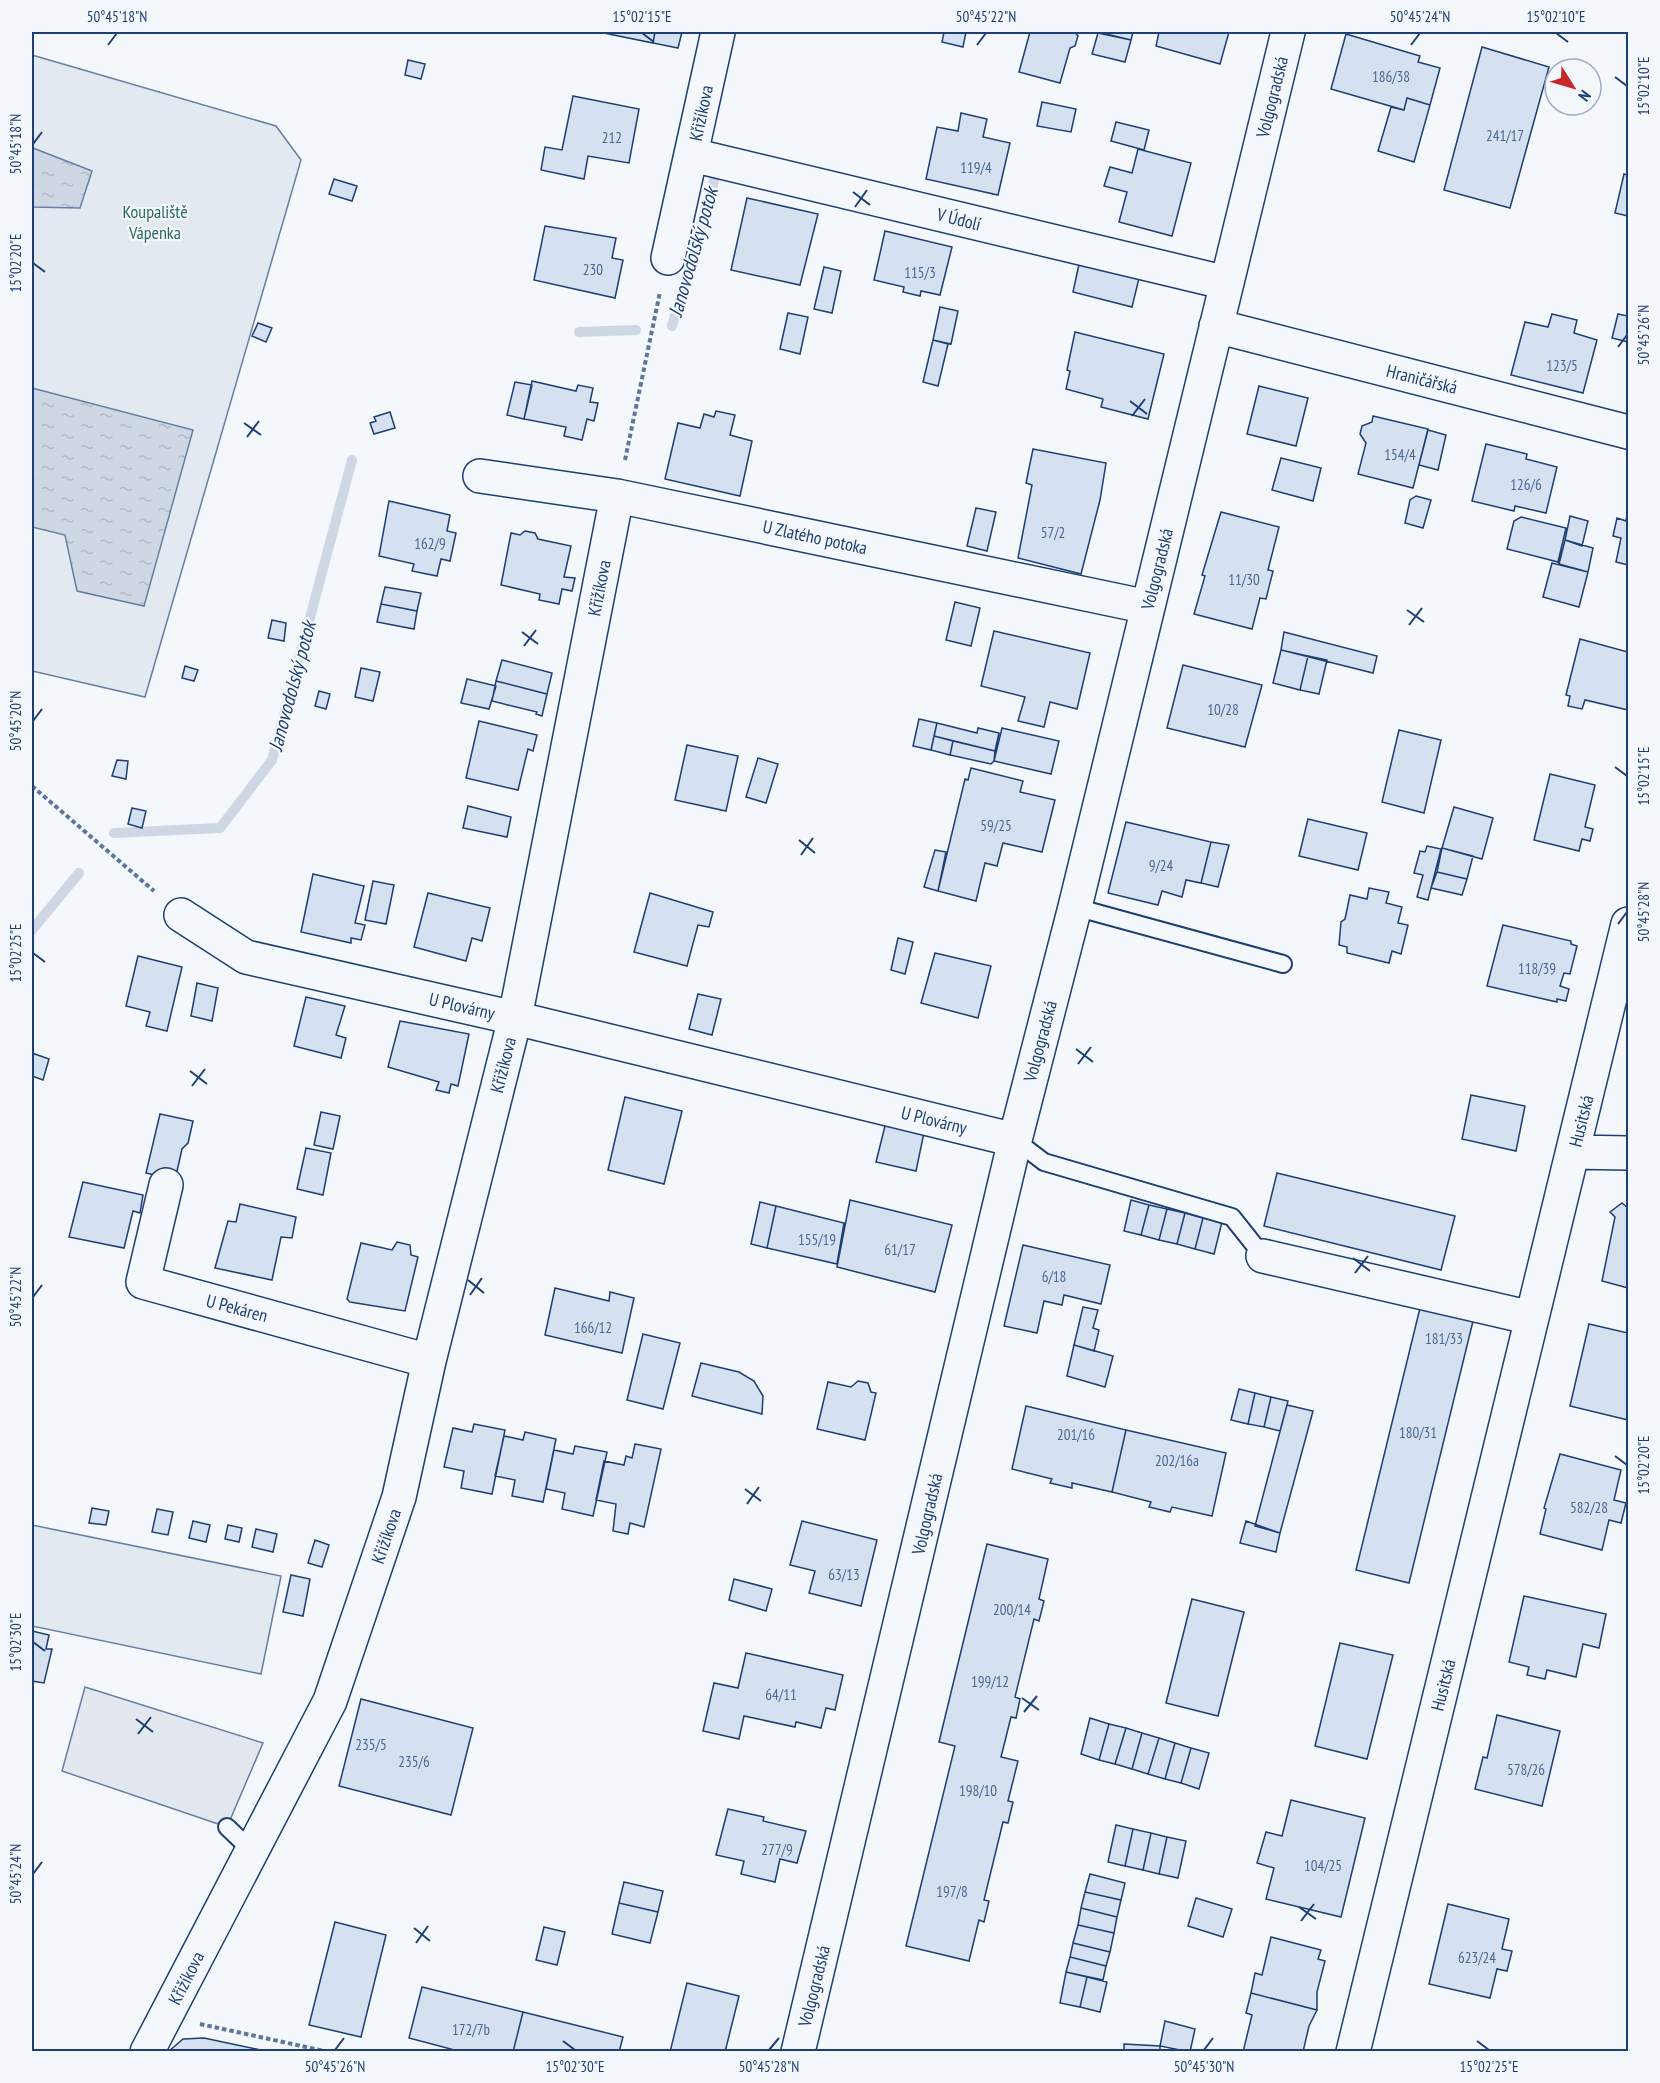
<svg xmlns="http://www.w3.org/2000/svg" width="1660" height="2083" font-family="'PT Sans Narrow',sans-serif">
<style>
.park{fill:#e3e9f0;stroke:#687fa3;stroke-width:1.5}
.parking{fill:#e3e8f0;stroke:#687fa3;stroke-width:1.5}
.water{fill:url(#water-ripples);stroke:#687fa3;stroke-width:1.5}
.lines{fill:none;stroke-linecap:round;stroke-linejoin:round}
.stream{stroke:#cfd7e4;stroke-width:10}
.building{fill:#d5e0f0;stroke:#1d3f73;stroke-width:1.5}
.lane-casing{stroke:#1d3f73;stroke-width:20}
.street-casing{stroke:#1d3f73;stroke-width:36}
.path{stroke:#5e769c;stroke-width:4;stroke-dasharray:4.5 3;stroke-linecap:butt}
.lane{stroke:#f4f7fb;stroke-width:16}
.street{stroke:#f4f7fb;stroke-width:33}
.ticks{fill:none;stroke:#1d3f73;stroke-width:2}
.labels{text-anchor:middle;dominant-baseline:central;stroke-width:4.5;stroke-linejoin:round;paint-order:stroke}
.number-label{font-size:15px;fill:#4b6792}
.street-label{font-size:18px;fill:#1d3f73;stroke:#f4f7fb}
.park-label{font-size:18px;fill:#2c6c60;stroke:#f4f7fb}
.water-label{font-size:20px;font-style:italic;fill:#1d3f73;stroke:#f4f7fb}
.neatline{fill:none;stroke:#1d3f73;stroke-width:2}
.ticks-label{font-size:15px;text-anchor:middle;fill:#1d3f73}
</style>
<defs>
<pattern id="water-ripples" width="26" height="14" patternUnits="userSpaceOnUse" patternTransform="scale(1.5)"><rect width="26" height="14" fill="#cfd7e4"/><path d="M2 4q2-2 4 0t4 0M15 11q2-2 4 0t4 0" fill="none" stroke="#b1bac7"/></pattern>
</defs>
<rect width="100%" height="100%" fill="#f4f7fb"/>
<path class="park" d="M32,55l244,71 25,34 -156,537 -113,-26z
M32,1525l249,51 -20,98 -229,-48z"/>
<path class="parking" d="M85,1687l178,56 -36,84 -165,-56z"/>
<path class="water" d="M33,148l59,23 -12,37 -48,-1z
M32,388l161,42 -49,176 -67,-15 -12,-56 -33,-8z"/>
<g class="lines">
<path class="stream" d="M672,326l43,-149
M579,332l57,-2
M114,833l106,-5 52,-68 80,-300
M32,930l47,-57"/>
</g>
<path class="building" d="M599,32h56l-2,11z
M655,32h27l-4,16 -25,-5z
M941,32h25l-3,15 -21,-5 2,-10z
M1030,32h45l3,4 -3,10 -5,2 -10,35 -41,-11z
M1098,32h35l-2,8z
M1159,32h70l-9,32 -64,-18z
M1098,33l33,7 -6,22 -33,-8z
M1346,34l74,22 -2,6 22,6 -10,37 -23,-7 -3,12 -73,-21z
M1482,47l67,20 -39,141 -66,-18z
M408,60l17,4 -4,15 -16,-4z
M573,96l66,13 -10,54 -41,-7 -4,23 -43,-9 4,-23 17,3z
M1407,98l23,7 -16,57 -36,-11 13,-44 13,3z
M1042,102l34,7 -5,23 -34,-6z
M961,113l26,6 -4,18 27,6 -12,52 -72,-16 11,-52 21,4z
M1116,122l33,8 -5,20 -33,-9z
M1138,149l53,14 -19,73 -53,-14 8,-30 -23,-6 6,-19 22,6z
M1624,174l4,1v41l-13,-3z
M334,179l23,7 -5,15 -23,-7z
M747,198l71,16 -18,71 -69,-15z
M545,226l71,12 -4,20 11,2 -8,38 -81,-18z
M885,231l67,16 -12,48 -19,-4 -1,5 -17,-4 1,-5 -30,-7z
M1081,255l60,15 -9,37 -59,-15z
M824,267l17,4 -9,42 -18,-4z
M940,307l18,4 -7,33 -18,-4z
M788,313l20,4 -8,37 -20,-5z
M1552,314l25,6 -3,13 23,7 -14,53 -72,-18 14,-53 23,5z
M1618,314l10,2v26l-16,-4z
M258,323l14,5 -6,14 -14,-6z
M1075,332l89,22 -16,65 -47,-12 2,-8 -37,-10 4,-18 -3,-1z
M933,340l15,4 -10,42 -15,-4z
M532,381l44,10 2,-6 15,3 -3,14 8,1 -4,18 -7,-2 -5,21 -18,-4 2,-9 -42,-8z
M515,382l17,3 -8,34 -17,-4z
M1259,386l49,12 -12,48 -49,-12z
M716,411l19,4 -5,20 22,6 -12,55 -75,-17 13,-56 22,5 4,-14 10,3z
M390,412l5,16 -21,6 -4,-11 6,-2 -2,-4z
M1373,416l55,13 -15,59 -55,-14 8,-31 -6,-9 2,-8 10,-4z
M1428,430l18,5 -8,35 -19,-5z
M1486,444l41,10 -1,5 31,8 -11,46 -31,-7 -1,5 -42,-10z
M1033,449l73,14 -6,37 -19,74 -63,-16 14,-73 -6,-2z
M1281,458l40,10 -8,33 -41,-11z
M1416,496l15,4 -8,28 -18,-5 5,-23z
M389,501l61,14 -3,16 9,2 -6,28 -9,-2 -4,17 -25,-5 2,-7 -35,-8z
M976,508l20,4 -9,39 -20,-5z
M1628,509v56l-12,-3 5,-24 -8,-2 4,-18 9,3z
M1221,512l58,15 -11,43 5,1 -7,28 -6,-1 -8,31 -58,-15 11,-38 -3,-1z
M1570,516l18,5 -6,25 -17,-6z
M1521,517l45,11 -8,34 -51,-13 7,-28z
M525,531l10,2 3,6 33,7 -7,31 11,1 -3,13 -10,-2 -3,15 -20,-4 1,-6 -39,-9 10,-52 9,2z
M1565,540l28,8 -5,24 -29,-8z
M1552,563l36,9 -9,35 -36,-10z
M385,587l36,6 -4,18 -36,-7z
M955,602l25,6 -9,38 -25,-6z
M381,604l36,7 -3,18 -37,-7z
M272,620l14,3 -2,18 -16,-3z
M994,631l96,22 -13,56 -27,-7 -6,25 -26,-6 7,-24 -44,-11z
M1284,632l93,24 -4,17 -92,-23z
M1580,639l48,13v58l-43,-10 -3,9 -14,-3 2,-10 -4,-1z
M1281,650l27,6 -8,34 -27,-7z
M1308,656l19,4 -8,34 -19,-4z
M502,660l50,13 -5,21 -51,-13z
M1183,665l79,20 -17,62 -78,-19z
M185,666l13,4 -4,11 -12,-3z
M361,668l19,4 -7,29 -18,-4z
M467,679l29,7 -7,23 -28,-6z
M496,681l51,13 -5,22 -6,-2 1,-2 -45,-11z
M319,691l11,3 -4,15 -11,-3z
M919,719l18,4 -6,27 -18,-4z
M479,721l58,14 -4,16 -5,-2 -10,41 -52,-12z
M937,723l40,10 1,-5 21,5 -4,18 -61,-15z
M1002,728l57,13 -8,33 -57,-13z
M1399,730l42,10 -17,73 -42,-11z
M934,736l19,5 -3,14 -19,-5z
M953,741l42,10 -1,10 -3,3 -41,-9z
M687,745l51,11 -12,55 -51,-11z
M758,758l20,6 -12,39 -20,-6z
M117,760l11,1 -2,18 -14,-3z
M971,768l52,13 -3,11 35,8 -13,52 -39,-9 -6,23 -12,-3 -9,38 -38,-10 27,-112 3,1z
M1550,774l45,11 -10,42 8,2 -3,12 -8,-2 -3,12 -45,-11z
M468,806l43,11 -4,20 -44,-9z
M1454,807l39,11 -11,41 -40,-11z
M132,808l14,3 -4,17 -14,-4z
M1308,819l59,14 -9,37 -59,-14z
M1126,822l85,20 -10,41 -15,-3 -4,17 -20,-6 -4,14 -50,-12z
M1211,842l18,3 -11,42 -17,-4z
M1427,846l14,3 -13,51 -11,-3 6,-22 -9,-2 6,-22 5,1z
M1442,848l31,8 -6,23 -30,-7z
M935,850l11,2 -8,39 -14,-4z
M1437,872l30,7 -5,16 -31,-7z
M313,874l51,12 -9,37 10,2 -4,15 -10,-2v5l-50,-11z
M373,881l21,4 -8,39 -21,-4z
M1369,888l20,4 -3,11 16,4 -4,16 10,2 -7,29 -9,-3 -3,12 -42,-10v-6l-8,-2 2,-23 4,-3 5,-24 17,4z
M428,893l62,15 -8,33 -10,-3 -6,23 -52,-14z
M650,893l63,19 -4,15 -11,-2 -11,41 -53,-14z
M1503,925l68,16v3l6,2 -7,28 -6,-1 -4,13 9,3 -3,12 -9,-2v3l-70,-16z
M898,938l15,4 -8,32 -14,-4z
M935,953l56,13 -13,52 -57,-15z
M138,956l44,11 -15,64 -21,-5 4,-14 -24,-6z
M197,983l21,5 -6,33 -21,-5z
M698,994l23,5 -9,36 -23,-6z
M306,997l39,9 -9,29 10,3 -5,20 -47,-12z
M400,1021l69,13 -11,52 -7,-2 -2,9 -13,-3 3,-8 -51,-15z
M32,1053l17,6 -6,21 -11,-4z
M1471,1095l54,11 -9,45 -54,-12z
M625,1097l57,14 -18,73 -56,-14z
M321,1112l19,4 -7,33 -19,-4z
M160,1114l33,7 -5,22 -6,6 -7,31 -29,-7z
M888,1114l38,9 -10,48 -40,-9z
M306,1148l25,5 -8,42 -26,-6z
M1277,1173l178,43 -14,54 -177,-44z
M83,1182l60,13 -3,18 -7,-2 -9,37 -55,-11z
M850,1200l102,25 -17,67 -98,-25z
M1131,1200l18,5 -8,30 -17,-4z
M760,1202l16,4 -9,42 -16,-4z
M1622,1203l6,5v80l-26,-7 13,-64 -5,-5z
M240,1204l56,13 -4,21 -11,-1 -9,43 -57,-12 13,-47 8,1z
M1149,1205l18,4 -8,31 -18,-5z
M776,1206l68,17 -7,41 -70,-16z
M1167,1209l18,4 -8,31 -18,-4z
M1185,1213l18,5 -8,31 -18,-5z
M1203,1218l19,4 -8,32 -19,-5z
M397,1242l13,3 1,10 7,2 -13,54 -55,-9 -3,-3 14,-56 31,7z
M1023,1245l87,20 -9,39 -37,-9 -2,10 -18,-4 -7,32 -33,-7z
M555,1288l54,13 1,-9 24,6 -12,55 -77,-18z
M1421,1304l53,13 -65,266 -53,-13z
M1083,1307l15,3 -5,18 6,2 -5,21 -20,-6z
M1589,1324l39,9v87l-58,-14z
M643,1334l37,9 -17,66 -36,-9z
M1074,1345l39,11 -8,31 -38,-11z
M701,1363l38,9 15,9 9,15 -1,18 -70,-18z
M858,1381l10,2 3,9 5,1 -11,47 -48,-11 11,-47 23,5z
M1239,1389l16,4 -7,31 -17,-4z
M1255,1393l16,4 -7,30 -16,-3z
M1271,1397l17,4 -8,30 -16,-4z
M1287,1405l26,6 -33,122 -25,-7z
M1026,1406l100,24 -14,62 -40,-9v5l-22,-5 2,-4 -40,-10z
M474,1424l31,6 -13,64 -31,-6 3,-17 -20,-4 9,-39 19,4z
M1126,1430l100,23 -14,63 -40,-9 -2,5 -21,-5 2,-5 -39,-10z
M525,1432l31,7 -13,63 -31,-6 3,-16 -20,-4 9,-40 19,4z
M635,1444l26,5 -17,78 -14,-4 -2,11 -15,-3 3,-27 -20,-4 8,-39 20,4 2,-9 6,2z
M575,1446l32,6 -14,64 -31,-7 3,-16 -19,-4 8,-39 19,4z
M1560,1454l61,16 -7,30 12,3 -5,20 -12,-3 -7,30 -62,-16 6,-25 -2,-1z
M92,1508l17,3 -3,14 -17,-2z
M157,1509l16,3 -5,23 -16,-3z
M193,1521l17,4 -4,17 -17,-4z
M802,1521l75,19 -16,66 -52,-13 6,-22 -25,-6z
M1246,1521l34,12 -4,19 -36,-9z
M228,1525l14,3 -3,14 -14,-3z
M256,1529l21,5 -4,18 -21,-5z
M315,1540l14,5 -7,22 -14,-4z
M987,1544l61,15 -9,40 5,2 -5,20 -5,-2 -19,78 5,2 -4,19 -5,-1 -10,40 17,4 -10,40 5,1 -5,21 -5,-1 -19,78 5,1 -5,21 -5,-2 -10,41 -63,-15 49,-200 -16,-4z
M291,1575l19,4 -7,37 -20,-4z
M734,1579l38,10 -6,22 -37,-11z
M1524,1596l82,18 -7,34 -16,-4 -7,33 -29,-7 -2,9 -18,-4 2,-8 -20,-5z
M1192,1599l52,13 -26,104 -52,-13z
M32,1631l17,4 -3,14h6l-8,34 -12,-2z
M1340,1643l53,12 -26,104 -52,-13z
M746,1653l97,22 -8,35 -9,-2 -5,20 -25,-6 -1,5 -51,-11 -5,23 -36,-8 11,-48 24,5z
M361,1699l112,29 -22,87 -112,-29z
M1497,1715l63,16 -18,75 -67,-17 8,-32 4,1z
M1090,1718l19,6 -10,36 -18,-6z
M1109,1724l17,4 -11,36 -16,-4z
M1126,1728l16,5 -10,36 -17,-5z
M1142,1733l17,5 -11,36 -16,-5z
M1159,1738l16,5 -10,36 -17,-5z
M1175,1743l16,5 -10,35 -16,-4z
M1191,1748l18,5 -10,36 -18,-6z
M1291,1800l74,18 -24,99 -75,-18 8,-31 -17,-5 9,-31 16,4z
M728,1809l36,8 -1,4 43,10 -9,32 -17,-4 -5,23 -34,-8 3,-13 -28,-6z
M1116,1825l17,4 -8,37 -17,-4z
M1133,1829l18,4 -8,37 -18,-4z
M1151,1833l16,4 -8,37 -16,-4z
M1167,1837l19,4 -8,37 -19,-4z
M1090,1874l35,9 -4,17 -36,-8z
M624,1882l39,9 -5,21 -39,-9z
M1085,1892l36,8 -4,17 -36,-9z
M1196,1898l36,11 -9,28 -35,-11z
M619,1903l39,9 -8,31 -38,-9z
M1448,1904l61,15 -7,30 10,2 -5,20 -10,-2 -7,29 -61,-14z
M1081,1908l36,9 -3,16 -36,-8z
M335,1922l51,13 -25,102 -52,-12z
M1078,1925l36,8 -4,19 -37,-9z
M544,1927l21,5 -8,33 -21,-5z
M1271,1937l50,13 -3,9 7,2 -8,31v18l-66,-17 4,-20 7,2z
M1073,1943l37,9 -4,14 -36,-9z
M1070,1957l36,9 -3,14 -37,-8z
M1066,1972l21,5 -7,30 -20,-4z
M1087,1977l20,5 -7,30 -20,-5z
M687,1983l52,13 -14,56h-55z
M422,1987l101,25 -10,40h-51l-53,-14z
M1251,1993l66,17 -8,16 -6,26h-60l9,-37 -6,-2z
M523,2012l100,25 -4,15h-106z
M1165,2021l30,8 -5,23 -30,-6z
M204,2038l66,14h-102l15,-13z
M1124,2044l36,2v6h-36z"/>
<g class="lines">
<g class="lane-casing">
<path id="lane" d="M1075,907l208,57
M1015,1140l29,22 188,55 31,39
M227,1827l24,23"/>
</g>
<g class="street-casing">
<path id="street" d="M692,155l535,128
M668,258l50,-226
M1216,326l412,106
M480,476l137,20 531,111
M181,915l65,42 269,61 500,122
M1573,1152l55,1
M166,1185l-23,97 286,79
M1263,1256l269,62
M147,2052l183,-351 69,-204 30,-136 86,-343 102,-522
M798,2052l217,-912 60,-233 213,-875
M1353,2052l275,-1128"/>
</g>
<path class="path" d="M625,460l35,-168
M32,786l122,105
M200,2024l129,28"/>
<use href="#lane" class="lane"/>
<use href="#street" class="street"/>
</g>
<path class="ticks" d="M642,33l12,9M1556,33l12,9M108,45l9,-12M977,45l9,-12M1411,45l9,-12M1615,77l12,9M33,144l9,-12M853,192l17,13M855,207l12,-17M33,263l12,9M1618,347l9,-12M1130,401l17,13M1132,416l13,-17M244,423l17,12M247,437l12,-16M1407,610l17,12M1409,625l13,-17M522,632l16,12M524,646l12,-16M33,721l9,-12M1615,767l12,9M799,840l16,13M801,855l12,-17M1618,924l9,-12M33,953l12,9M1076,1049l17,13M1078,1064l13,-17M190,1071l17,13M192,1086l13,-17M1353,1258l17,13M1355,1273l13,-17M468,1280l16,13M470,1295l12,-17M33,1297l9,-12M1615,1456l12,9M745,1489l16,12M747,1504l12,-17M33,1642l12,9M1022,1698l17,12M1024,1712l13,-16M136,1719l17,13M138,1734l13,-17M33,1874l9,-12M1299,1907l17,12M1301,1921l13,-17M414,1928l16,13M416,1943l12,-17M563,2041l12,9M1477,2041l12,9M335,2050l9,-12M769,2050l10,-12M1204,2050l9,-12"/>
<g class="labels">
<g class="number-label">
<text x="1391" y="76">186/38</text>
<text x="1505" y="135">241/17</text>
<text x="612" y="137">212</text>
<text x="976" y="167">119/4</text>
<text x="593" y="269">230</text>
<text x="920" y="272">115/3</text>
<text x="1562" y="365">123/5</text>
<text x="1400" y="454">154/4</text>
<text x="1526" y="484">126/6</text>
<text x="1053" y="532">57/2</text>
<text x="430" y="543">162/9</text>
<text x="1244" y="579">11/30</text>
<text x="1223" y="709">10/28</text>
<text x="996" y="825">59/25</text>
<text x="1161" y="865">9/24</text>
<text x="1537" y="968">118/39</text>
<text x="817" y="1239">155/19</text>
<text x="900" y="1249">61/17</text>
<text x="1054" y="1276">6/18</text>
<text x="593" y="1327">166/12</text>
<text x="1444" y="1338">181/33</text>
<text x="1418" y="1432">180/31</text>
<text x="1076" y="1434">201/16</text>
<text x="1177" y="1460">202/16a</text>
<text x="1589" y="1507">582/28</text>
<text x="844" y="1574">63/13</text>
<text x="1012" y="1609">200/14</text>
<text x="990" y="1681">199/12</text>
<text x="781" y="1694">64/11</text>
<text x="371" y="1744">235/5</text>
<text x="414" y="1761">235/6</text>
<text x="1526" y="1769">578/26</text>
<text x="978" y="1790">198/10</text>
<text x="777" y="1849">277/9</text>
<text x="1323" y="1865">104/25</text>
<text x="952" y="1891">197/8</text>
<text x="1477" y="1957">623/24</text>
<text x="471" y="2029">172/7b</text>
</g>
<g class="street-label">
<text transform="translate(1272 97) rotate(-76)">Volgogradská</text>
<text transform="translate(701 113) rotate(-78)">Křižíkova</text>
<text transform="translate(959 219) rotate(14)">V Údolí</text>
<text transform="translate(1422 379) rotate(14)">Hraničářská</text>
<text transform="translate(815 537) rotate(12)">U Zlatého potoka</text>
<text transform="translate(1157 569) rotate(-76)">Volgogradská</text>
<text transform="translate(599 588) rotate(-79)">Křižíkova</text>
<text transform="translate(462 1006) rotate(13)">U Plovárny</text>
<text transform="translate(1040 1041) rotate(-75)">Volgogradská</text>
<text transform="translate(503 1065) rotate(-76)">Křižíkova</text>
<text transform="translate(934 1120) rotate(14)">U Plovárny</text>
<text transform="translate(1581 1121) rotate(-76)">Husitská</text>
<text transform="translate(237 1308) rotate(15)">U Pekáren</text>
<text transform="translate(927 1514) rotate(-77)">Volgogradská</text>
<text transform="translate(386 1536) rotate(-71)">Křižíkova</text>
<text transform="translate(1443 1685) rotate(-76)">Husitská</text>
<text transform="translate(186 1978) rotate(-63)">Křižíkova</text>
<text transform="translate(814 1986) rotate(-76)">Volgogradská</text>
</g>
<g class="park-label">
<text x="155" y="211">Koupaliště<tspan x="155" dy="21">Vápenka</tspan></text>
</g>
<g class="water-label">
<text transform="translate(693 252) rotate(-74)">Janovodolský potok</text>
<text transform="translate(292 686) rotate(-75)">Janovodolský potok</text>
</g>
</g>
<rect width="1660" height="2083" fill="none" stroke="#f4f7fb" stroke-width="66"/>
<g transform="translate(1573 87) rotate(127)"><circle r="28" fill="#f4f7fb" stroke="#9eadc5" stroke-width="1.5"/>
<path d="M0-4.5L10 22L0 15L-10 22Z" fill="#c62828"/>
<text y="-9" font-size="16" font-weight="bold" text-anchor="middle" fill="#1d3f73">N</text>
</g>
<rect x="33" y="33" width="1594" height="2017" class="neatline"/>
<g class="ticks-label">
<text x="117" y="22">50°45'18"N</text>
<text x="642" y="22">15°02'15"E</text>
<text x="986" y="22">50°45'22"N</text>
<text x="1420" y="22">50°45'24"N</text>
<text x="1556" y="22">15°02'10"E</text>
<text transform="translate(1644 86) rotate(-90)" y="5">15°02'10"E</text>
<text transform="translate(16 144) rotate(-90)" y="5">50°45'18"N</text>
<text transform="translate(16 263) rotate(-90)" y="5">15°02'20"E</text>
<text transform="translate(1644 335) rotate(-90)" y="5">50°45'26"N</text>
<text transform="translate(16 721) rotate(-90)" y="5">50°45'20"N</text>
<text transform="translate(1644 776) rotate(-90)" y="5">15°02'15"E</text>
<text transform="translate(1644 912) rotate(-90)" y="5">50°45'28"N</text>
<text transform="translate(16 953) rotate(-90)" y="5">15°02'25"E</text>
<text transform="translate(16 1297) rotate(-90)" y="5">50°45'22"N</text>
<text transform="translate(1644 1465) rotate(-90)" y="5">15°02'20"E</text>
<text transform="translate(16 1642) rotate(-90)" y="5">15°02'30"E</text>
<text transform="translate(16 1874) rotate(-90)" y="5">50°45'24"N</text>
<text x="335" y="2072">50°45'26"N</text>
<text x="575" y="2072">15°02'30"E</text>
<text x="769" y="2072">50°45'28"N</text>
<text x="1204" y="2072">50°45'30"N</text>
<text x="1489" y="2072">15°02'25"E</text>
</g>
</svg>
